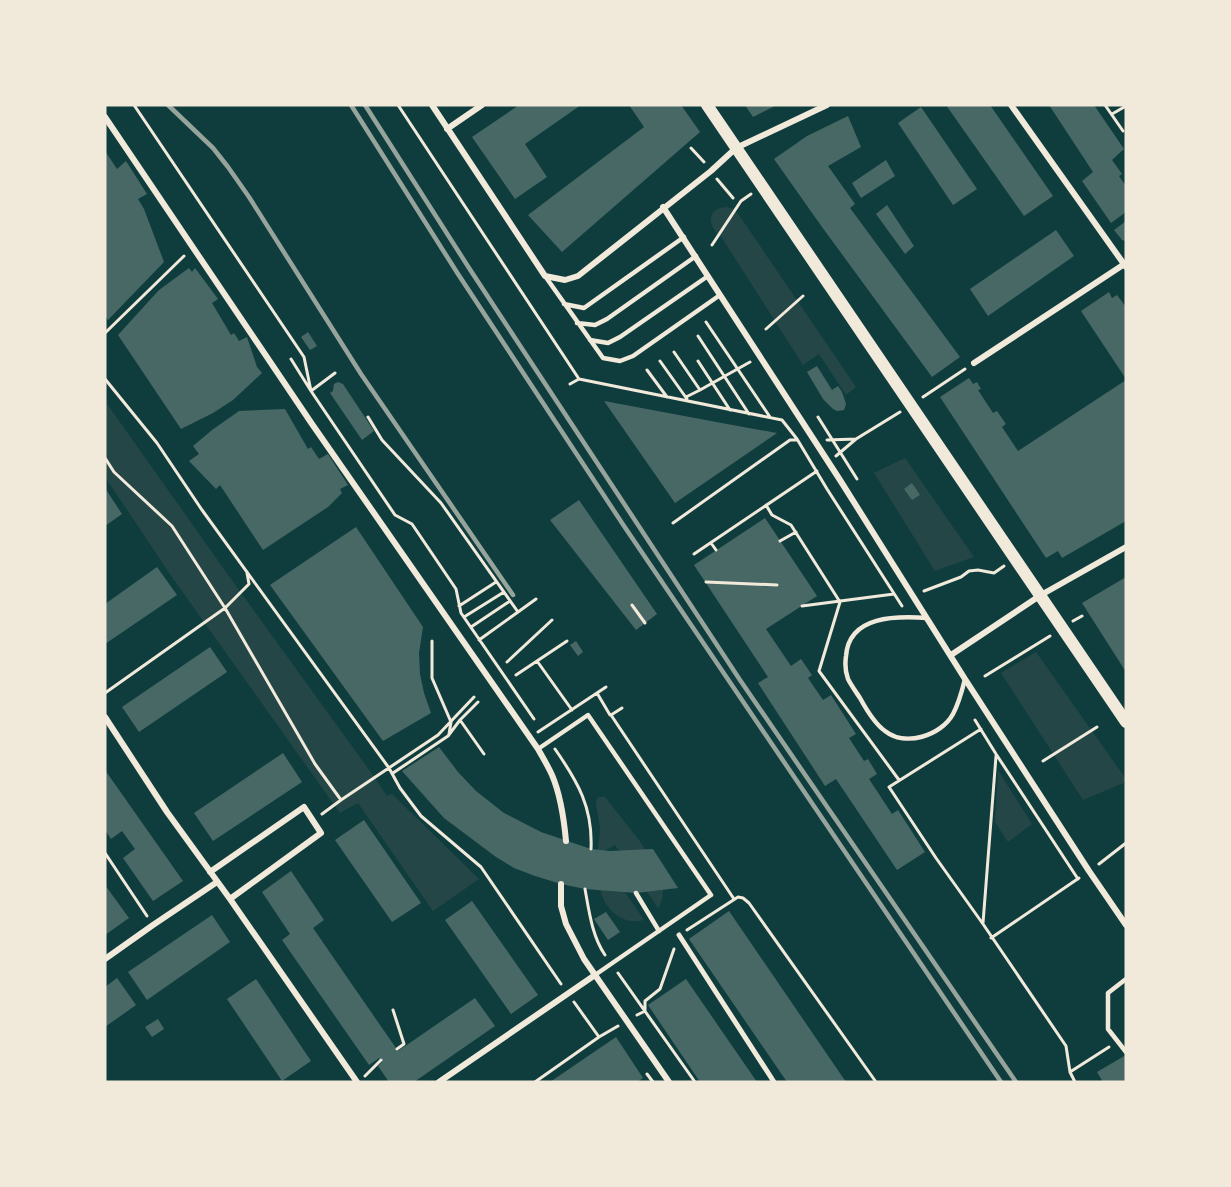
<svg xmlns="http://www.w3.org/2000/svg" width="1231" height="1187" font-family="'Sofia Sans Condensed',sans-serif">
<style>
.green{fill:#244646}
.building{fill:#486865}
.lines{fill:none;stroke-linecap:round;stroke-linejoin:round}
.path{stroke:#f1e9da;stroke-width:3}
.service{stroke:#f1e9da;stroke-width:4.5}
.pedestrian{stroke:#f1e9da;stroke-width:5}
.minor{stroke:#f1e9da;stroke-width:6}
.secondary{stroke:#f1e9da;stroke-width:12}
.rail{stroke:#97a49c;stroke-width:4.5}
</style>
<rect width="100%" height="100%" fill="#0f3d3e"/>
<path class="green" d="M726,207l7,2 6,6 117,172 -10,8 -27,-41 -16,11 -81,-127c-14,-11 -17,-29 4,-31z
M105,401l121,171 149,206 12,18 5,-2 87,85 -46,32 -75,-108 -18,10 -166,-233 -69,-103z
M905,458l69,99 -39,14 -61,-98z
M1036,652l90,127v3l-43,18 -82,-127z
M998,770l34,54 -24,18 -13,-20z
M599,797h6l34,43 23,36 2,7 -2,17 -4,8 -43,-63 -16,9 45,66c-18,5 -34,-6 -41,-22 -4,-8 -6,-29 -6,-37 0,-11 3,-22 3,-33 -1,-9 -4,-19 -4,-28z"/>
<path class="building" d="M519,105h62l-56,39 22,33 -32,22 -43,-62z
M629,105h52l19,27 -138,120 -34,-37 116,-88z
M745,105h32l-24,12z
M946,105h44l63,91 -29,20z
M1049,105h45l30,44 -12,11 10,14 -3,2 6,9h1v27l-15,11 -29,-42 11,-9z
M921,107l56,82 -24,16 -55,-82z
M848,116l13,31 -33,19 27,38 -5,4 110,149 -28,20 -110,-150 -48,-68 33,-23z
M105,151l12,18 9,-8 21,33 -9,5 6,10 20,53 -56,58 -3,-4z
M886,160l9,16 -34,22 -9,-15z
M887,205l27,41 -9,8 -29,-40z
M1126,221v20l-4,-1 -8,-10z
M1056,230l18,26 -86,60 -18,-27z
M189,268l3,4 3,-4 23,31 -6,4 19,32 3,-2 5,8 8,-4 10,30 5,6 -29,27 -20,13 -32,16 -63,-94 41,-45z
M1109,292l3,6 5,-3 9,12v72l-45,-68z
M308,332l9,14 -7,4 -9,-13z
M817,366l15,24 6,-4 4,6 4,12 -2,6 -7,1 -4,-2 -10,-10 -16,-27z
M969,378l4,6 4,-2 4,7 -3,1 15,23 4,-2 9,13 -4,3 16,24 108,-71v141l-64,37 -4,-7 -12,7 -106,-161z
M338,382l5,2 31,47 -12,9 -32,-47 3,-2 1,-7z
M604,401l123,23 50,9 -102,70z
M285,409l23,40 3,-2 8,12 9,-5 20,31 -8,4 2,4 -14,14 -65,43 -43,-65 -4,4 -27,-28 10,-7 -6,-8 19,-16 27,-19z
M912,483l8,12 -8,5 -8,-11z
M105,488l17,26 -17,12z
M579,500l78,114 -21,16 -86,-110z
M765,518l52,78 -51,33 25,37 10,-7 11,16 -4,3 15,22 8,-5 25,39 -7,4 15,23 4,-2 9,15 -8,5 23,35 6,-4 27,42 -28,18 -61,-91 -11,7 -67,-103 10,-6 -74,-112z
M356,527l67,100 -4,26 1,21 4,19 7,20 -48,28 -113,-156z
M157,567l20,28 -72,49v-40z
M1126,577v95l-44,-69z
M576,641l7,11 -5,4 -8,-11z
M210,647l17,25 -88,60 -17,-25z
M439,747l19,25 18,19 28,22 37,19 50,17 19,2 43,-2 25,39 -42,5 -51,-4 -24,-5 -26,-8 -21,-8 -18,-11 -52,-39 -42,-47z
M283,753l19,29 -89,59 -19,-28z
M105,770l78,111 -30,20 -30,-43 12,-9 -13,-18 -11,8 -6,-9z
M364,820l57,83 -29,19 -57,-82z
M291,871l33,49 -11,8 85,123 77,-53 20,28 -81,56h-25l-11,-16 4,-4 -3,-4 -10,7 -87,-125 8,-6 -28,-42z
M105,885l24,33 -24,17z
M472,901l66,94 -27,19 -66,-94z
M729,911l117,171h-59l-98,-143z
M606,912l14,20 -12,8 -14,-21z
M212,915l18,27 -83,58 -19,-28z
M117,978l19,27 -31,22v-40z
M256,979l55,82 -29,20 -55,-82z
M686,979l71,103h-57l-52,-77z
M158,1019l6,10 -12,8 -7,-10z
M616,1037l27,41 -6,4h-87z
M1126,1055v27h-23l-6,-10z"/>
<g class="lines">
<path class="path" d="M134,105l170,252 7,34 84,124 17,9 44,65 5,24 73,106
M398,105l181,274 203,41 15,19 30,50 75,117
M1105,105l18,26
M1112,114l14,-8
M691,148l13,14
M717,179l16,19
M712,245l29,-44 10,-7
M706,322l64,95
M766,329l37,-33
M105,333l79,-77
M698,336l51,78
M674,352l26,38 -14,7
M291,359l20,32 24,-18
M660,361l27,38
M698,361l32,49
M647,370l20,27
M105,379l52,64 45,67 187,258 11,20 21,28 60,51 80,117
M570,384l9,-5
M700,390l50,-28
M923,397l42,-28
M368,417l14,23 59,63 77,109 18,-13
M818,417l39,62
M827,440l29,-1 44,-27
M836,456l20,-17
M105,458l9,14 58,54 53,82 90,156 26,36
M766,505l6,10 19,10 49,77 -21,69 80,109
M673,523l117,-83h7
M780,541l16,-9
M711,543l5,7
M694,554l123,-83
M706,582l71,3
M924,591l37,-14 8,-6 9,-1 16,3 10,-7
M632,605l13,18
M459,606l37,-24
M802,606l92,-12
M464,617l40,-25
M1073,621l9,-5
M471,627l39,-26
M479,640l39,-28
M432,641v37l19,44 -2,12
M537,661l35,49
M507,662l45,-42
M516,675l51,-34
M985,676l65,-40
M105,693l120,-85 24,-24 -2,-11
M597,693l13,22
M622,708l-11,7 123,184
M460,720l24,34
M975,720l21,34 82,125
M981,729l-92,58 47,71 47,66 83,122 4,26 5,10
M538,732l68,-45
M555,749c23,33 38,59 36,100
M1043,761l54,-34
M393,773l55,-37 12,-16 18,-18
M322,814l19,-14 97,-65 36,-38
M105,853l42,63
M1099,864l27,-21
M585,889c4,22 7,47 20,66
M983,923l13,-167
M687,930l51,-33 5,1 6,5 127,179
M991,938l88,-60
M618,973l77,109
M574,1002l25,35 19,-11
M393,1010l11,34 -7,5
M637,1015l8,-4v-10l15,-12 14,-40
M1070,1072l39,-25
M647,1074l6,8
M365,1076l16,-16
M535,1082l64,-45"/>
<path class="service" d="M545,276l58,82 17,3 13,-5 87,-61
M564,304l20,4 100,-71
M577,323l18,2 12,-6 89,-63
M590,340l18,3 12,-6 88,-61
M927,618c-30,-2 -78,-3 -81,38 -1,7 -1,15 2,23 3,6 8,13 12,19 6,11 15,26 25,33 20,16 56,5 68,-17 6,-11 9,-23 12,-35
M538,749l50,-34 123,180 -116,80
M636,893l23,38
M1126,979l-18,14v36l18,23"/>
<path class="pedestrian" d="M679,935l95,147"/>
<path class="minor" d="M432,105l113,171 20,4 13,-4 133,-105 25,-23 91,-43
M1011,105l115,162
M105,117l207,307 226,325c5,9 10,17 14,26 9,21 12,44 14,66
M447,129l35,-24
M663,207l177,273 125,199 124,192 37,54
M974,363l152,-100
M951,655l90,-60 85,-48
M105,717l62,95 63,87 127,183
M210,872l94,-65 17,26 -91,66
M561,884v22l5,18 18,35 85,123
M105,959l48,-34 64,-43
M439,1082l156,-107"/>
<path class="secondary" d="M707,105l419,617"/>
<path class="rail" d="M168,105l45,43 15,19 21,30 112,177 152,221
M351,105l107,169 166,252 377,556
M365,105l104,163 271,412 276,402"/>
</g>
<rect width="1231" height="1187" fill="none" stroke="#f1e9da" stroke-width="213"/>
</svg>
